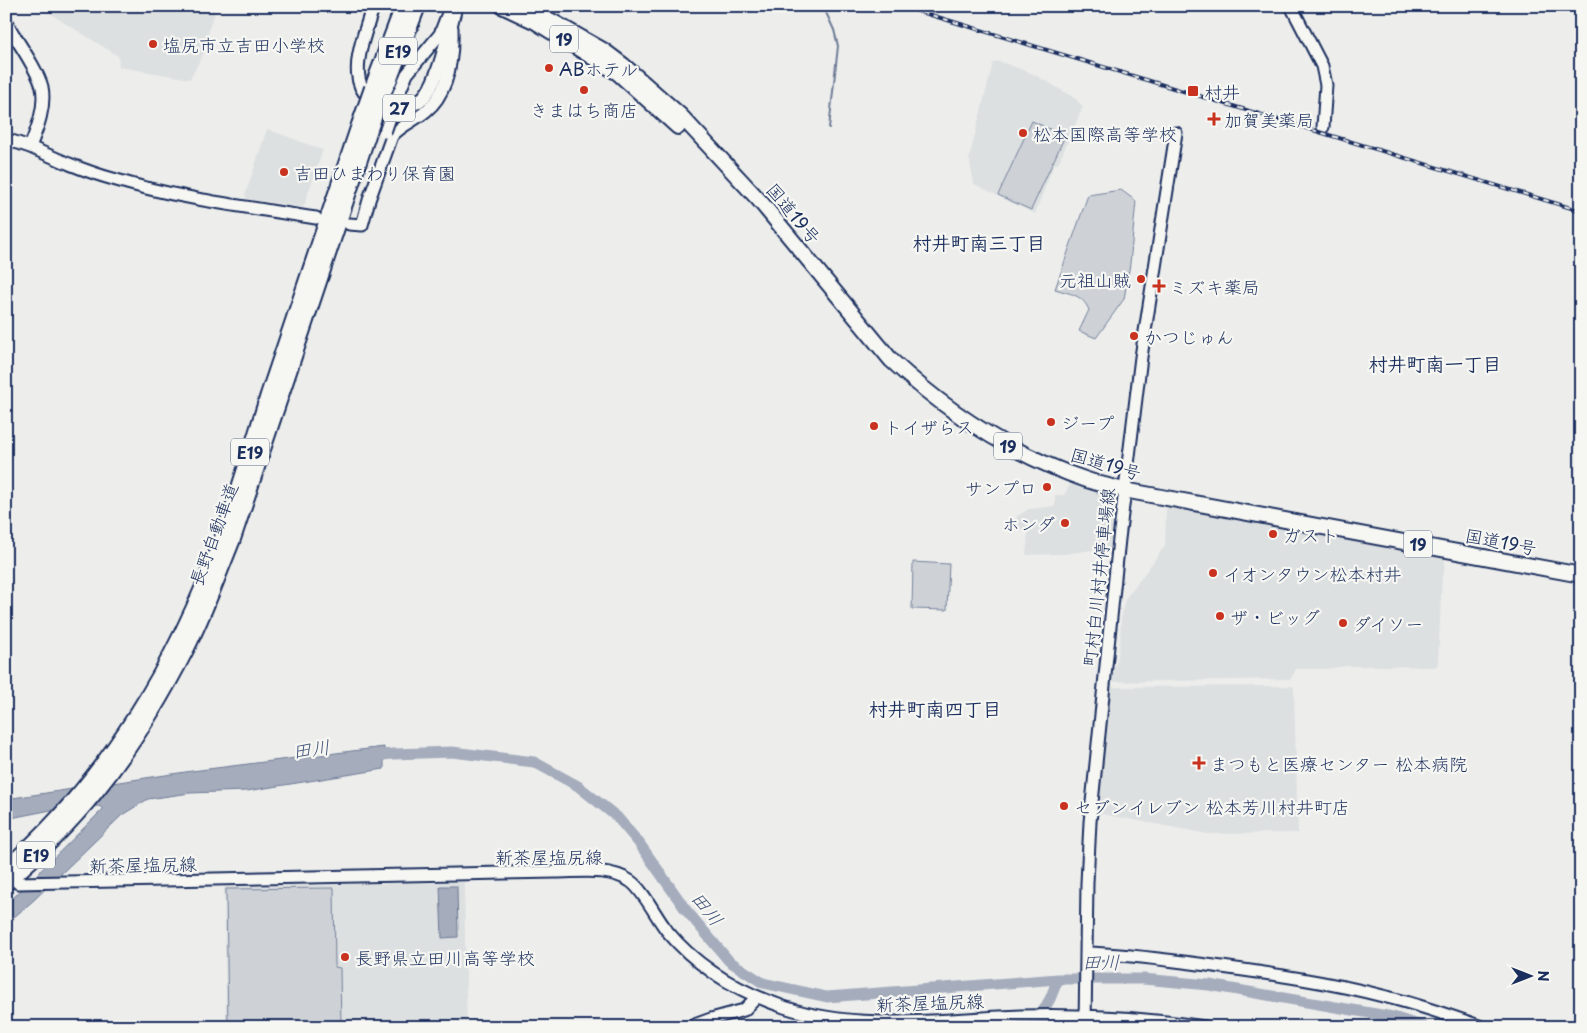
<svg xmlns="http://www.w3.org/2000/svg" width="1587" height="1033" font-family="'Playpen Sans','Klee One',sans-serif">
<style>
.built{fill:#dde0e1}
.green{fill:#ced2d7;stroke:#74809a}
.water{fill:#a5acbc;stroke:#6e7a96}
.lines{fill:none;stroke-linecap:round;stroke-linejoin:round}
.stream{stroke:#6e7a96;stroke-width:2}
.river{stroke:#a5acbc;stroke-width:11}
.secondary-casing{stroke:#1b2f5e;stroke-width:15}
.primary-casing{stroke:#1b2f5e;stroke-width:16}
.highway-casing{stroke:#1b2f5e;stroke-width:18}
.secondary{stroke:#f6f6f2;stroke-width:11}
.primary{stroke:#f6f6f2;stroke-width:12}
.highway{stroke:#f6f6f2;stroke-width:14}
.rail-casing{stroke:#1b2f5e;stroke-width:4}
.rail{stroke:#f6f6f2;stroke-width:2;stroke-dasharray:5.5;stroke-linecap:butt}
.secondary-bridge-casing{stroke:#1b2f5e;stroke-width:15;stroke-linecap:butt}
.highway-bridge-casing{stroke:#1b2f5e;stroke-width:18;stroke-linecap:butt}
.secondary-bridge{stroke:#f6f6f2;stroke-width:11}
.highway-bridge{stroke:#f6f6f2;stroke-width:14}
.poi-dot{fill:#c8321e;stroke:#f6f6f2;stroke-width:2}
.labels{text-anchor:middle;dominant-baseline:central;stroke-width:4.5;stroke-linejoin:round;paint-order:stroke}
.shield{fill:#f6f6f2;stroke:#5d6b8a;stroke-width:1}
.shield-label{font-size:16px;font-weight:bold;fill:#1b2f5e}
.poi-label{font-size:18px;fill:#1b2f5e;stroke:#f6f6f2;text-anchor:start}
.street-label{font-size:18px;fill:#1b2f5e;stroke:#f6f6f2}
.neighbourhood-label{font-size:19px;font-weight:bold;fill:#1b2f5e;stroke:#f6f6f2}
.water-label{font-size:19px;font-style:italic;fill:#44547a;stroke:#f6f6f2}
</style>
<rect width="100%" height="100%" fill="#edeeec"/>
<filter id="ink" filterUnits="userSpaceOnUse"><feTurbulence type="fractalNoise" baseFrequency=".02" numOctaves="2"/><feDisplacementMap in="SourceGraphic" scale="10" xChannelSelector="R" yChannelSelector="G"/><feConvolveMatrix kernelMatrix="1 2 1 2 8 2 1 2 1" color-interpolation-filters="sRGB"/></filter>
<g filter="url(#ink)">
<path class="built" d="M40,6h178l-8,19 -5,26 -15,28 -71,-12 -1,-11 -58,-36z
M998,61l31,11 19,10 28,17 7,8 -25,57h-4l-19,50 -61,-30 -5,-26 24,-95z
M267,129l56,21 -19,56 -3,1 -54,-8 -2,-4z
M1079,483l13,7 22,6 4,4 -5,47 -48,7 -39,1 2,-24 -14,-1 3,-14 12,-7 26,-3v-11h9l5,-9z
M1168,504l273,51 4,3 -1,17 -2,1 -4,89 -3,2 -61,-1h-28l-19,3h-31l-5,10 -180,3v-5l6,-16 3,-21 1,-22 4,-19 40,-53 1,-37z
M1292,686l2,2 4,145 -90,1 -112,-21 13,-126z
M464,882l3,145h-241l-2,-140z"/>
<path class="green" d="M1032,121l33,15 -34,74 -33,-15z
M1121,190l15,11 -6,63 -6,35 -28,39 -17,-7 10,-21c-7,-16 -19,-16 -34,-21l33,-94z
M913,562l36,2 -2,46 -35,-1z
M334,888l1,79 5,1 1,59h-113l-2,-138z"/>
<path class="water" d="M384,747v22l-137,22 -57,2 -42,6 -26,16 -88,85 -28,24v-19l97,-96 -4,-3 -48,4 -45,9v-20l186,-28z
M440,886h17l1,51 -16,1z"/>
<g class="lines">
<path class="stream" d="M823,6l11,24 4,16 -9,82"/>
<path class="river" d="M371,756l22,-2 59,-2 82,10 44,24 39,31 22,26 47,67 43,51 34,22 64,14 231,-18h85l66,6 184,32 31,10
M1043,1011l7,-12 8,-20
M1028,1027l3,-3"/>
<g class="secondary-casing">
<path id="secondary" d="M1291,6l31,60 4,19 -3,42
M6,22c10,18 31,46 36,65 4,20 -5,42 -12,60 27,12 54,24 83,32 66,20 135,28 203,39
M396,100l11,-26 33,-40 10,-26
M6,139l24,8
M369,200l23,-64c9,-11 24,-16 34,-25 24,-20 27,-55 26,-83
M349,224l13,1 9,-32
M18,883l538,-11c23,0 52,-5 74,9 13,8 27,38 38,51 30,36 72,60 116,75 76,25 158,12 236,9 62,-2 124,2 185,11
M1086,953c41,1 81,7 121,12 60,8 123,17 180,32 33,8 64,19 95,30
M689,1027l22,-8 33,-9 13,-13
M1085,1027l2,-144 3,-61 29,-283 22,-182 35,-224"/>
</g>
<g class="primary-casing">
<path id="primary" d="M373,6c-10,36 -37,91 20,101 13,2 26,-3 34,-14 13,-18 22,-64 29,-87"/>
</g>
<g class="highway-casing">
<path id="highway" d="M502,6l34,16 82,51 60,54
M525,6l78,44 20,15 58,51 78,84 132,160c57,53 122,95 196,120 12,4 25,7 37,10l457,85
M372,88l31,-82
M382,95l7,-14 29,-75
M6,868c100,-86 171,-206 216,-330 17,-47 31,-95 46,-143 30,-90 60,-180 91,-270
M6,883c31,-27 62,-57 88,-89 36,-44 66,-93 92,-144 18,-35 32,-74 47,-111l137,-410"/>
</g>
<use href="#secondary" class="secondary"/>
<use href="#primary" class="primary"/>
<use href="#highway" class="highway"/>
<g class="rail-casing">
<path id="rail" d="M901,6l680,205"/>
</g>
<use href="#rail" class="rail"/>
<g class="secondary-bridge-casing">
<path id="secondary-bridge" d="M385,132l11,-32"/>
</g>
<g class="highway-bridge-casing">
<path id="highway-bridge" d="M359,125l13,-37
M370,129l12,-34"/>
</g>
<use href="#secondary-bridge" class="secondary-bridge"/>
<use href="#highway-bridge" class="highway-bridge"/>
</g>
</g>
<g class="poi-dot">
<circle cx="153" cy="44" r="5"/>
<circle cx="549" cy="68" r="5"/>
<circle cx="584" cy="90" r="5"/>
<rect x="1187" y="85" width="12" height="12" rx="2.5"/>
<path d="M1211.5 111.5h5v5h5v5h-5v5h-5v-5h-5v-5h5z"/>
<circle cx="1023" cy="133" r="5"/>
<circle cx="284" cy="172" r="5"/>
<circle cx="1141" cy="279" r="5"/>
<path d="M1156.5 278.5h5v5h5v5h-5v5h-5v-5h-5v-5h5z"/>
<circle cx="1134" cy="336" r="5"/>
<circle cx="1051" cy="422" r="5"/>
<circle cx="874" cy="426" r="5"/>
<circle cx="1047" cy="487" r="5"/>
<circle cx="1065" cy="523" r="5"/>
<circle cx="1273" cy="534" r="5"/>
<circle cx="1213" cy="573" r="5"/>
<circle cx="1220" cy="616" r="5"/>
<circle cx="1343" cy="623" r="5"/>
<path d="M1196.5 755.5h5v5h5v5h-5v5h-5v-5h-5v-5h5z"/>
<circle cx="1064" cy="806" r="5"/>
<circle cx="345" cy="957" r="5"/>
</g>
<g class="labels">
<g class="shield">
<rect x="550" y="25.5" width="28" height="27" rx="4"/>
<rect x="379" y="37.5" width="38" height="27" rx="4"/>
<rect x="383" y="94.5" width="32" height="27" rx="4"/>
<rect x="994" y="432.5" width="28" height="27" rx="4"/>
<rect x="231" y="438.5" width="38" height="27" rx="4"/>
<rect x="1404" y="530.5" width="28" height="27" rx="4"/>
<rect x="17" y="841.5" width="38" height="27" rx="4"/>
</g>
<g class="shield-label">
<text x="564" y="39">19</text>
<text x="398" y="51">E19</text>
<text x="399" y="108">27</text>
<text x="1008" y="446">19</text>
<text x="250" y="452">E19</text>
<text x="1418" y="544">19</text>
<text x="36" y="855">E19</text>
</g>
<g class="poi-label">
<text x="163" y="44">塩尻市立吉田小学校</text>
<text x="559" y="68">ABホテル</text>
<text x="1204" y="91">村井</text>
<text x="584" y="109" text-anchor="middle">きまはち商店</text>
<text x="1224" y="119">加賀美薬局</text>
<text x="1033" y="133">松本国際高等学校</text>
<text x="294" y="172">吉田ひまわり保育園</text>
<text x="1131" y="279" text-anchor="end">元祖山賊</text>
<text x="1169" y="286">ミズキ薬局</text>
<text x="1144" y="336">かつじゅん</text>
<text x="1061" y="422">ジープ</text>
<text x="884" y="426">トイザらス</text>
<text x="1037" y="487" text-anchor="end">サンプロ</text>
<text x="1055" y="523" text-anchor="end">ホンダ</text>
<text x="1283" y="534">ガスト</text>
<text x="1223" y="573">イオンタウン松本村井</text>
<text x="1230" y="616">ザ・ビッグ</text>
<text x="1353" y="623">ダイソー</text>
<text x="1210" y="763">まつもと医療センター 松本病院</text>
<text x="1074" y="806">セブンイレブン 松本芳川村井町店</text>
<text x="355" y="957">長野県立田川高等学校</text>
</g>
<g class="street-label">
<text transform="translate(794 213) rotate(50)">国道19号</text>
<text transform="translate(1106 463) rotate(16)">国道19号</text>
<text transform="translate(213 534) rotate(-70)">長野自動車道</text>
<text transform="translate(1501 541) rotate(11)">国道19号</text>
<text transform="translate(1098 577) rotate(-84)">町村白川村井停車場線</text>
<text x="549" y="856">新茶屋塩尻線</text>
<text transform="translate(143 864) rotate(-1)">新茶屋塩尻線</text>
<text transform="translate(930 1002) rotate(-2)">新茶屋塩尻線</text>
</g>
<g class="neighbourhood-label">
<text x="979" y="242">村井町南三丁目</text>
<text x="1435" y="363">村井町南一丁目</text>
<text x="935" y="708">村井町南四丁目</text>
</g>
<g class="water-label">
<text transform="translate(311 748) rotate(-8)">田川</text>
<text transform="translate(708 908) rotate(51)">田川</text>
<text x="1101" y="961">田川</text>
</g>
</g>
<rect width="1587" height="1033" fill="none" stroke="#f6f6f2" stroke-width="25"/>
<rect x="12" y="12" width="1562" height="1008" fill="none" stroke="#1b2f5e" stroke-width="2" filter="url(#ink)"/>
<g transform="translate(1530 976) rotate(90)" stroke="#f6f6f2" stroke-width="4" paint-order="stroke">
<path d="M0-4L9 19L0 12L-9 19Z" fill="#1b2f5e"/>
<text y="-8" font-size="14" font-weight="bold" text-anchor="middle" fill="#1b2f5e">N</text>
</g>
</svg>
